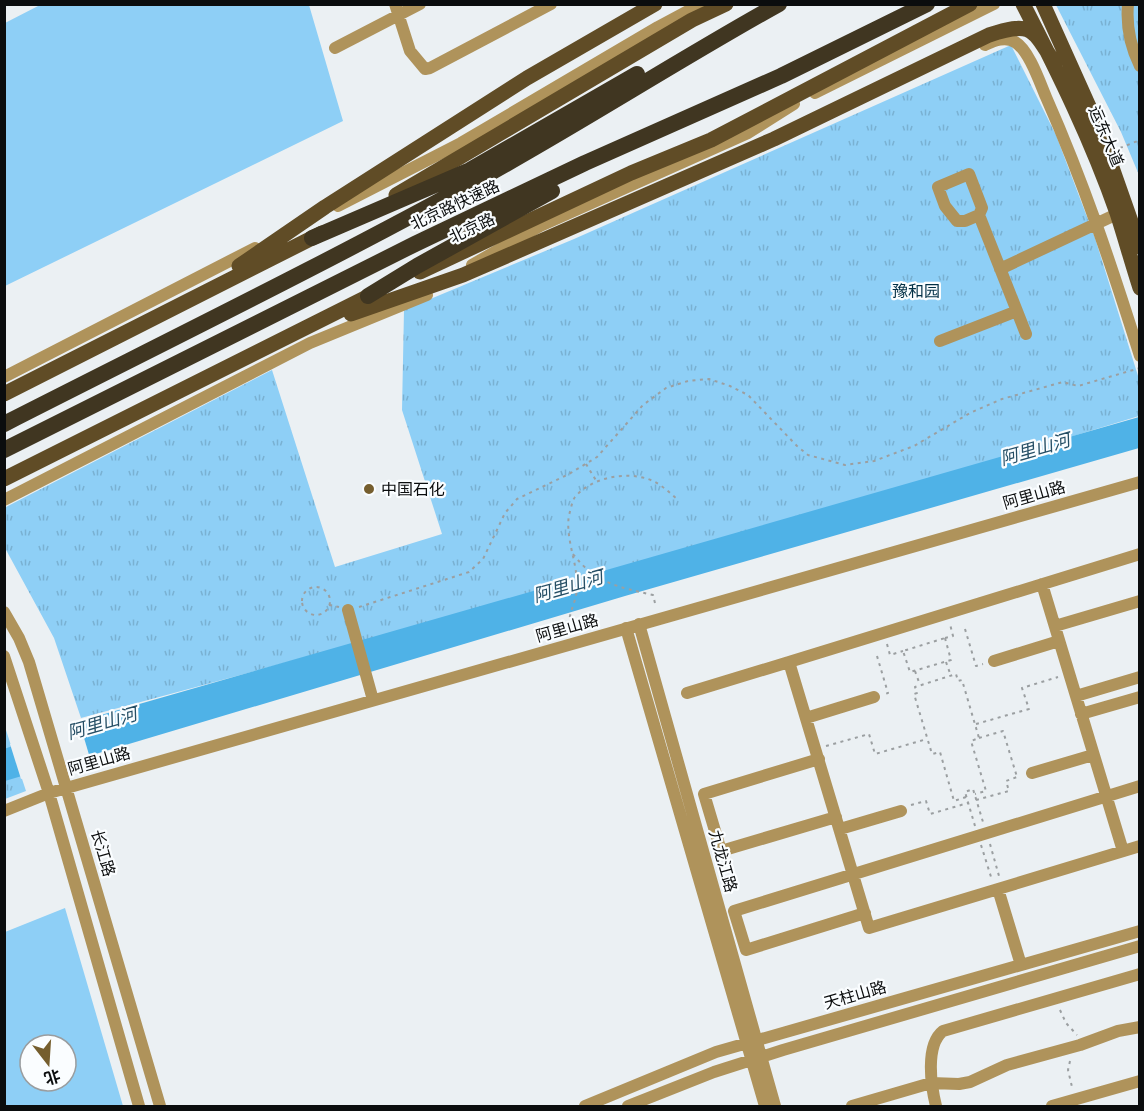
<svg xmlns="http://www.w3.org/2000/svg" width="1144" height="1111" font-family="'Roboto Condensed','Noto Sans SC',sans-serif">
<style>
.green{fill:#8ecff6;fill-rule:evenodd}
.park{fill:url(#park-tufts)}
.water{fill:#4fb2e7}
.pier{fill:#ebf0f3}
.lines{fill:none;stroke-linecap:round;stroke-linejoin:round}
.path{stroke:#9b9fa1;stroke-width:2;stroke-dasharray:3 4.5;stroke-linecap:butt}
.minor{stroke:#af935b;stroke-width:12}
.major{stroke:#604c26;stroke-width:15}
.highway{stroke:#403621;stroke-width:16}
.poi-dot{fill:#755e2e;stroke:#fafdff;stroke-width:2}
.labels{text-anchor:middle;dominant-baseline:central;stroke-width:4.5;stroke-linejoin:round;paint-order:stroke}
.street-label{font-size:16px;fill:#0b0d0e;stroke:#fafdff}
.park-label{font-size:16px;fill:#033046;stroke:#fafdff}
.poi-label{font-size:16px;fill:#0b0d0e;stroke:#fafdff;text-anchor:start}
.water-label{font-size:18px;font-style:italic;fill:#254e65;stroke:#fafdff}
</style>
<defs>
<pattern id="park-tufts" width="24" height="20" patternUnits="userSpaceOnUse" patternTransform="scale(1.5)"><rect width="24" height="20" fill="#8ecff6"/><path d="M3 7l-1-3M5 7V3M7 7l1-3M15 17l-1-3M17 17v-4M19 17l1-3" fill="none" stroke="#79b1d2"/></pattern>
</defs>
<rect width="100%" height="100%" fill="#ebf0f3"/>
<path class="green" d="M40,5h269l34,116 -338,165v-263z
M65,908l58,198h-118v-174zM30,1045h36v36h-36z"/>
<path class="park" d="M1056,5h83v170l-18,-43z
M1011,45l45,90 39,103 44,141v37c-350,108 -704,207 -1058,302l-27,-80 -49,-90 -1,-40 268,-138 63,197 107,-33 -40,-124 2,-100 170,-71z
M4,724l22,67 -21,8h-1z"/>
<path class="water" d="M1139,417v31l-514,148 -620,185 -1,-32 97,-34z"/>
<path class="pier" d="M79,721l11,37 -69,21 -11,-35z"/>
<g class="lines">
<path class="path" d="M1120,148l20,-8
M586,464l11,18
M573,554c22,29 45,33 80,41l3,12
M302 601a14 14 0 1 1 28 0a14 14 0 1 1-28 0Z
M329,605l10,2
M359,607l110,-35 14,-13 22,-46 12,-14 52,-25 28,-17 46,-52 23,-17 22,-7 21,-2 21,7 18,9 49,51 11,9 37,10 29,-4 40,-15 56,-33 32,-14 61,-17 15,4 62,-18
M965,629l11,37 7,-2
M570,632c-4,-17 6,-27 7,-44 1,-25 -12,-49 -8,-73 2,-6 3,-14 6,-18 16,-19 49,-26 73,-18 12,4 21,13 30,21
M945,638l6,22 -41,12 -7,-21z
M945,638l8,-2 -3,-12
M887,644l3,11 13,-4
M877,656l11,37 -3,1
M946,662l5,14
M915,671l5,14
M976,724l53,-15 -7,-21 36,-11
M979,738l24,-7 14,46
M826,746l43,-12 6,20 52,-15
M966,797l-12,4 -14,-49 -8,2 -18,-60 3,-1 -2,-6 41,-13 2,7 4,-1 17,58 -8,3 15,50 -11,3
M976,800l33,-9 -3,-10 11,-4
M911,805l15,-4 4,13 38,-11
M975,826l-10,-34 8,-3 10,33
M990,844l9,32
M981,845l11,35
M1060,1010l6,13 11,12
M1070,1061l-2,9 4,17"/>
<path class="minor" d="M395,4l15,47 15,18 5,-1 121,-64
M1128,4c-2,23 2,42 12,62
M985,45c9,-4 20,-9 30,-3 14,8 25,41 31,55 38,86 66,170 94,259
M335,48l85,-44
M815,93l179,-89
M338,206l123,-63 197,-116 43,-23
M979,215l-14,6h-8l-12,-15 -7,-19 31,-13 13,34 -3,7 47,119
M472,265l68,-39 208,-93 46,-29
M1000,269l117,-55
M940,341l77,-30
M4,377l251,-129
M4,500l306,-157 117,-48
M1140,554l-351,108 80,266 271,-82
M1042,584l81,267
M348,610l25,90
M4,612l15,26 10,24 131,444
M639,624l136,482
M1055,626l85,-25
M626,628l139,478
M4,656l45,137 90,313
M994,661l65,-20
M687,693l102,-31
M1076,696l64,-19
M1081,714l59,-17
M806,718l68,-21
M819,759l-115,35 17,57 115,-34
M1032,773l61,-18
M4,811l45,-18 1091,-311
M840,829l61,-18
M998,889l23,76
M865,913l-119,37 -12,-39 406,-125
M585,1106l131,-54 424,-121
M628,1106l86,-34 69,-22 357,-104
M852,1106l79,-23 28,1 11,-2 37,-17 73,-20 38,-14 22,-4
M936,1106c-5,-20 -11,-61 7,-75l197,-57
M1052,1106l88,-25"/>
<path class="major" d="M1023,4c35,68 69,137 94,209 8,25 15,50 23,75
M1043,4l53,118 44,125
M396,195l296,-175 34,-16
M239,266l86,-59 202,-129 128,-74
M420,272l211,-99 80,-33 259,-136
M351,314l112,-39 311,-136 215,-104c43,-14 43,-7 66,29
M4,394l318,-161
M4,479l375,-188"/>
<path class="highway" d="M312,238l158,-68 167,-96
M368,296l49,-30 135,-75
M4,424c161,-82 323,-161 481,-248 99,-55 195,-117 294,-172
M4,450l411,-206 170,-81 196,-87 146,-72"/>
</g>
<circle class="poi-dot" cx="369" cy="489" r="6"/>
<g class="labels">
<g class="street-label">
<text transform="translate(1106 136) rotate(67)">运东大道</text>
<text transform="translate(455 205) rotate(-25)">北京路快速路</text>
<text transform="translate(472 228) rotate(-25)">北京路</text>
<text transform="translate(1034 495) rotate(-16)">阿里山路</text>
<text transform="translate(567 628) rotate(-16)">阿里山路</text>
<text transform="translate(99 761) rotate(-16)">阿里山路</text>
<text transform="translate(103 853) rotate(74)">长江路</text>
<text transform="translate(723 861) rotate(74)">九龙江路</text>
<text transform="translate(855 995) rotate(-16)">天柱山路</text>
</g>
<g class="park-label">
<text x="916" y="291">豫和园</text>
</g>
<g class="poi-label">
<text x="381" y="489">中国石化</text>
</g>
<g class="water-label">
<text transform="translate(1035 449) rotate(-16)">阿里山河</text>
<text transform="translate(568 586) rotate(-16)">阿里山河</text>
<text transform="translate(102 723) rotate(-16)">阿里山河</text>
</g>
</g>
<rect width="1144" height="1111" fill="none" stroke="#0b0d0e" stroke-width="12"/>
<g transform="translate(48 1063) rotate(163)"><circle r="28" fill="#fafdff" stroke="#9a9d9f" stroke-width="1.5"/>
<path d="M0-4.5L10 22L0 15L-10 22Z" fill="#755e2e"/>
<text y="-9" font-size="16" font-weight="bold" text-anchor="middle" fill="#0b0d0e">北</text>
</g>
</svg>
